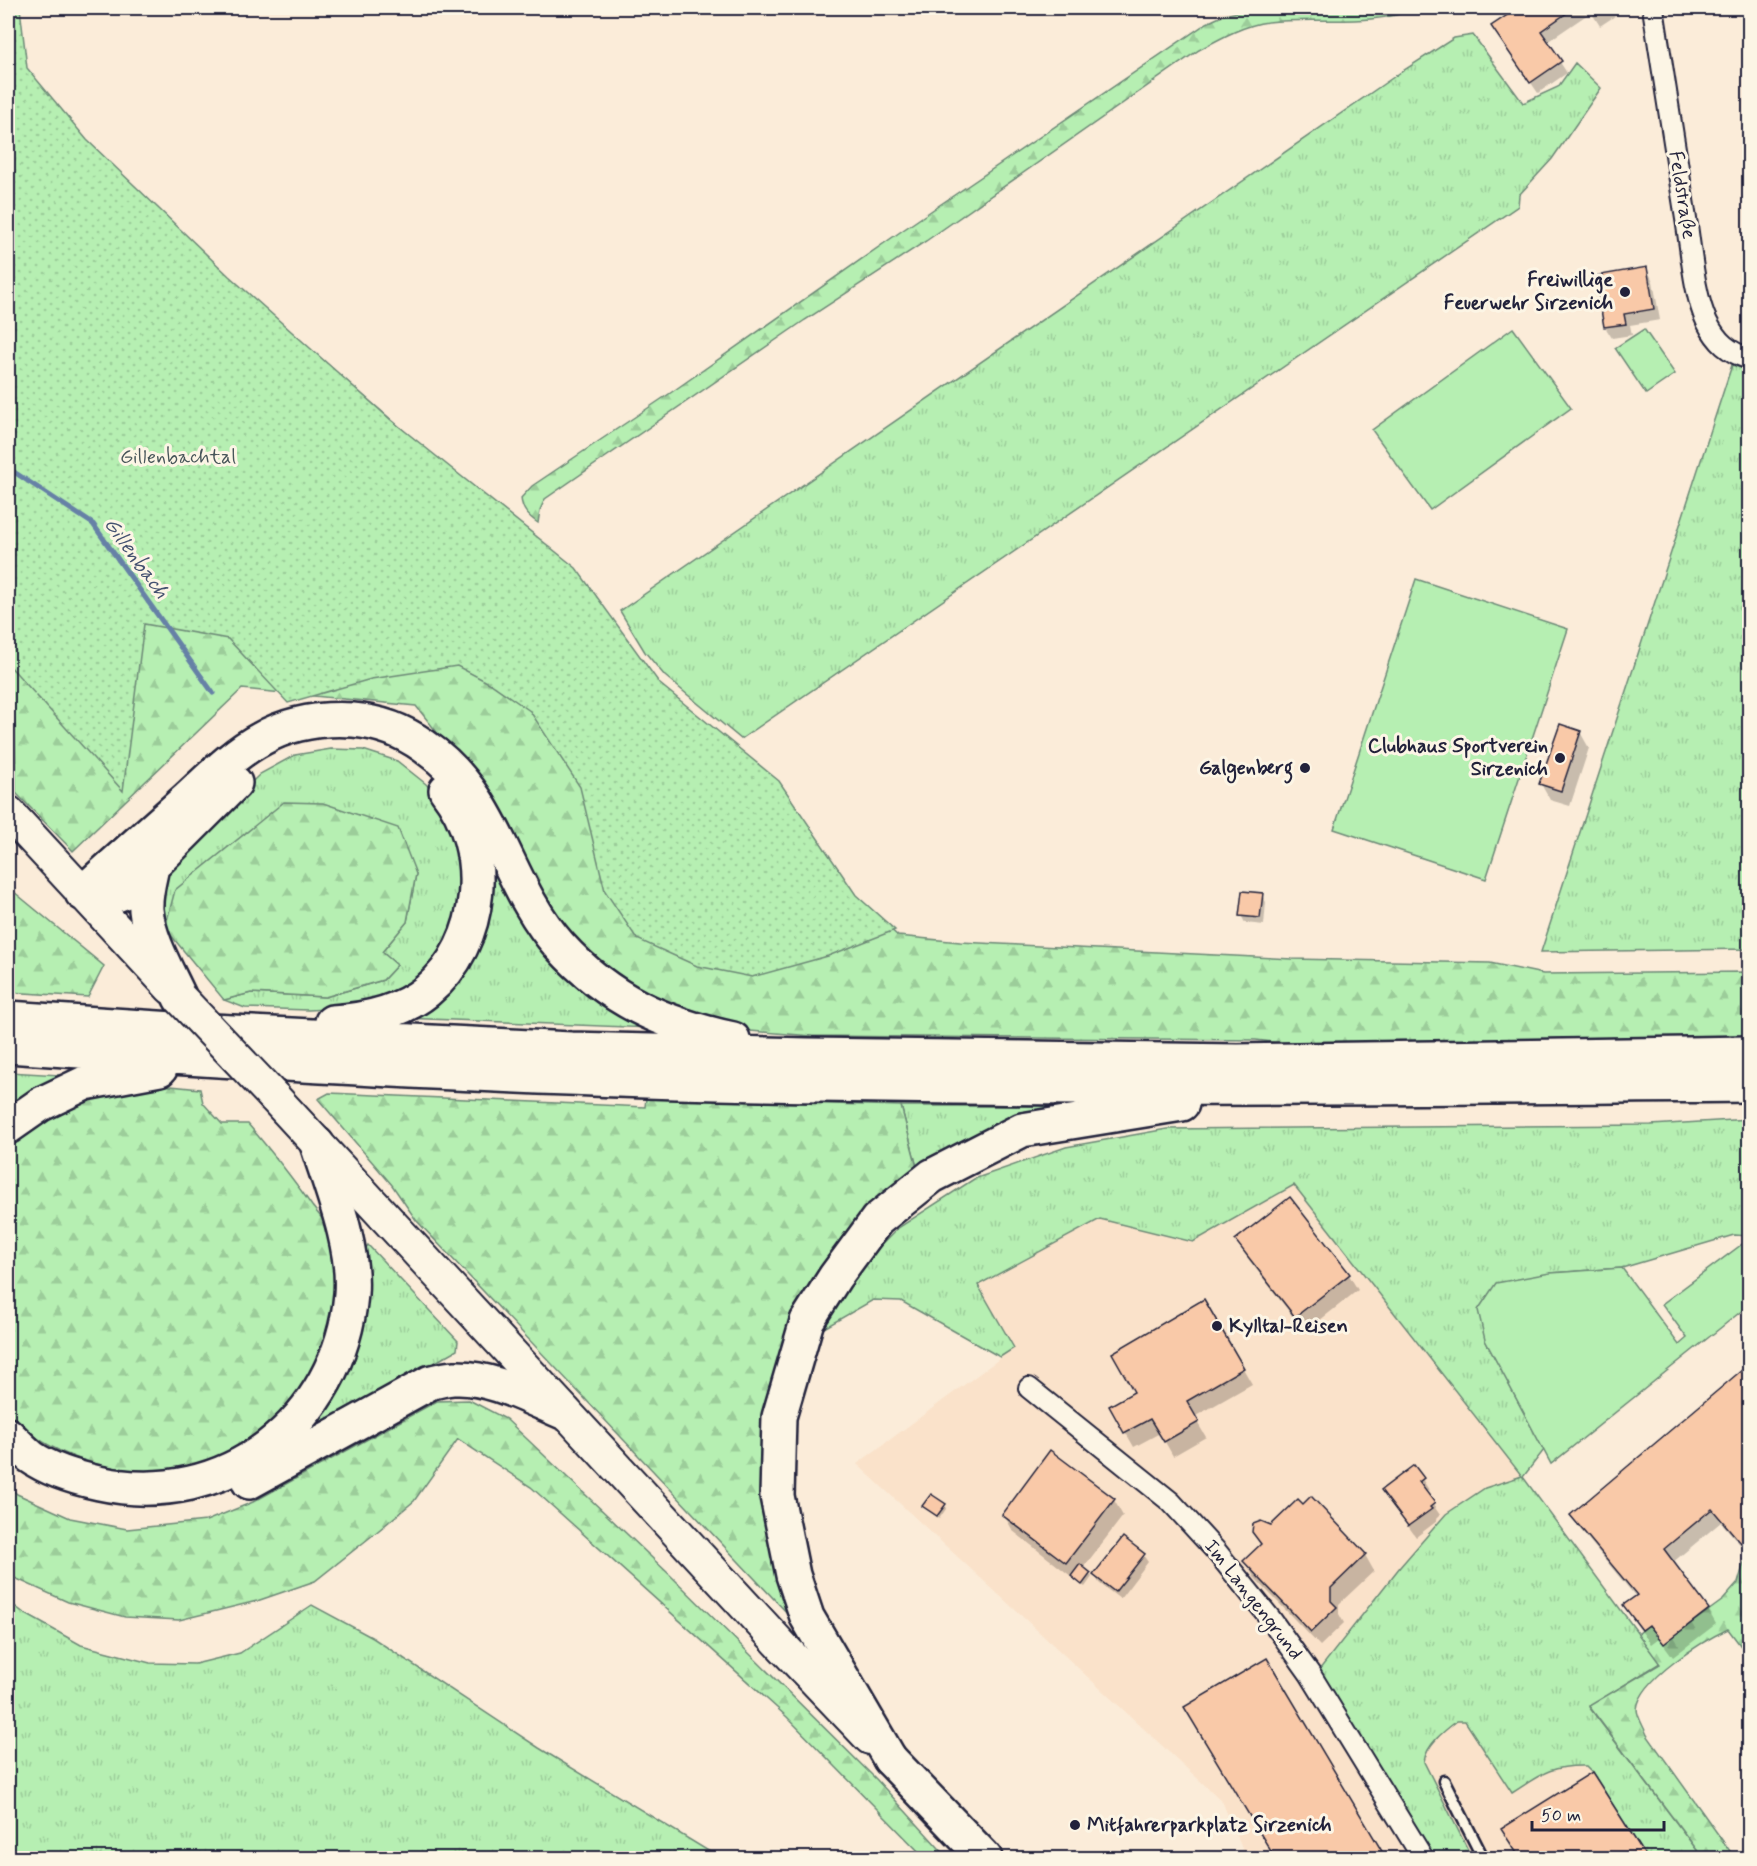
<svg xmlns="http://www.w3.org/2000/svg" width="1757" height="1866" font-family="Mynerve,sans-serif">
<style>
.built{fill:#fae2ca}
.grass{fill:url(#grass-tufts);stroke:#6c8876;stroke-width:1.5}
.forest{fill:url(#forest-firs);stroke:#6c8876;stroke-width:1.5}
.park{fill:url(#park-dots);stroke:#6c8876;stroke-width:1.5}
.garden{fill:#b6efb2;stroke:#6c8876;stroke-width:1.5}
.shadow{fill:#0003}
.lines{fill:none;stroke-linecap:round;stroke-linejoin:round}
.stream{stroke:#6681a6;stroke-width:5}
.building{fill:#f9c9a8;stroke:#22223b;stroke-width:1.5}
.service-casing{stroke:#22223b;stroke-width:15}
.minor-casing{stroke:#22223b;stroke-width:24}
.primary-casing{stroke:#22223b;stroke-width:36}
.trunk-casing{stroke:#22223b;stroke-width:38}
.motorway-casing{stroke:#22223b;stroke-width:38}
.service{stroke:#fcf5e5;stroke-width:10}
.minor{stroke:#fcf5e5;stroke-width:20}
.primary{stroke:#fcf5e5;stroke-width:32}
.trunk{stroke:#fcf5e5;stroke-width:33}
.motorway{stroke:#fcf5e5;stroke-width:33}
.primary-bridge-casing{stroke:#22223b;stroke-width:36;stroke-linecap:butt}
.primary-bridge{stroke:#fcf5e5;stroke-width:32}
.poi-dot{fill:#22223b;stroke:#fcf5e5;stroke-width:2}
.labels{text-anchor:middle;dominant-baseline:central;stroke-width:6;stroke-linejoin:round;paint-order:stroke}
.street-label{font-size:20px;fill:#22223b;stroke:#fcf5e5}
.poi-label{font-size:20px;font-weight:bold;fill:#22223b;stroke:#fcf5e5;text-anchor:end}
.park-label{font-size:20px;fill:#475559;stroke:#fcf5e5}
.water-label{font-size:21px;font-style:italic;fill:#445170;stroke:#fcf5e5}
</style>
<defs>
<pattern id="grass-tufts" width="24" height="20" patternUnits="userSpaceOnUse" patternTransform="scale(1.5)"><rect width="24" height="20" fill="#b6efb2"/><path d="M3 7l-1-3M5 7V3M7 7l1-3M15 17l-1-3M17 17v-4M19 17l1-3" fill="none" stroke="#9ccd9a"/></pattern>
<pattern id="forest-firs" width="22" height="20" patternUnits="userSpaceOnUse" patternTransform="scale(1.5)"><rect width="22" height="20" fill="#b6efb2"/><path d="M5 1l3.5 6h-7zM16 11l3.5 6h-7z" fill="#9ccd9a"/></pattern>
<pattern id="park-dots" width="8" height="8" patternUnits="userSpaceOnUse" patternTransform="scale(1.5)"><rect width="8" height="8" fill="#b6efb2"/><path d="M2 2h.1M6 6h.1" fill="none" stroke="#9ccd9a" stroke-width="1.8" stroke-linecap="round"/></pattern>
</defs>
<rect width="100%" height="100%" fill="#fbecd9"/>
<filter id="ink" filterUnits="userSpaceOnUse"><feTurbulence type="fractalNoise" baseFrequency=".0167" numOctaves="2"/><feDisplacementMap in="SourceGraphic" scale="12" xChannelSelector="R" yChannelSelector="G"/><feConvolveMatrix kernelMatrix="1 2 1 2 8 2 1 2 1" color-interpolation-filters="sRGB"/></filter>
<g filter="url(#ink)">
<path class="built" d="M1294,1185l228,291 138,187 -71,44 114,151h-457l-24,-57 -365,-337 157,-116 -37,-62 123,-67 93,22z"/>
<path class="grass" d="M1473,35l50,68 35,-16 17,-24 26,25 -49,71 -33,36 -1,11 -777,533 -76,-63 -20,-24 -25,-41 781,-539 53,-34z
M1732,365l18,6 -1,578 -208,3z
M331,749l32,1 34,11 29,23 24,26 16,33 -3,77 -44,63 -68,25 -43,2 -63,-2 -21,-8 27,-7 74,4 58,-17 14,-15 -15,-13 25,-30 9,-48 -251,54 -7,-13 8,-49 94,-92 35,-19z
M480,838l171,190 -248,-10 35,-28z
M8,1072l53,3 -28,14 -25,18z
M901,1106h168l-151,65z
M1749,1119v117l-15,-1 -112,33 -72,5 -65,67 59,110 -21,27 137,186 -71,44 114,151h-56l-55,-86 -6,-6c-36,-1 -46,9 -74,27l-47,-72h-8c-13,10 -31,24 -33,41l48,96h-41l-112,-188 81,-103 46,-53 39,-26 37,-12 -228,-291 -101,57 -93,-23 -122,66 36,63 -14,9 -99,-56 -28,-1 -54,31 34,-57 45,-46 76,-49 92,-32 101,-18 484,-4z
M368,1245l90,96 -1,9 -149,84 -3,-5 62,-154 -2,-26z
M8,1601l16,12 57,32 69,18 45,1 45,-11 72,-48 61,33 166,110 181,110h-712z"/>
<path class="forest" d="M8,8l16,64 90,107 386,335 344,372 54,50 62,6 332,17 198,4 53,11 206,-2v68l-453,5 -40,-5 -444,-4 -86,-7 -57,-14 -89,-59 -40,-56 -45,-95 -79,-99 -174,-17 -169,162 -57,-58 -1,-65 -7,-45z
M1257,8h159c-45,20 -99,8 -148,14 -24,3 -47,16 -69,28l-273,191 -121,79 -260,179 -5,11 -2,13c-10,-7 -16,-13 -17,-25l11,-12 137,-92 234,-164 304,-207 17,-8z
M284,802l39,1 75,25 18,46 -9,48 -25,30 15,13 -14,15 -58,17 -74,-4 -27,7 -59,-72 10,-38z
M8,887l96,79 -16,31 -80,-5z
M161,1085l39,4 3,14 19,21h26c23,27 44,53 64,82 6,8 15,17 19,26 6,16 5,55 2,72 -4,31 -15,58 -32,84 -69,100 -206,109 -293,27v-276l59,-39z
M329,1093l316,14 1,-9 255,8 17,65 -127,161v285l-375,-397 -24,-35 -74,-86z
M469,1400l37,19 164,156 207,205 71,78h-23l-138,-141 -256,-230 -73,-48 -44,62 -41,34 -58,46 -58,20 -78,19 -54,-3 -57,-15 -60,-27v-89l9,8 53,24 57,11 79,-8 47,-19 184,-101z
M1749,1546v74l-4,5 4,6v26l-21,-28c-25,12 -88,50 -91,80 0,8 7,18 10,26l88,123h-32l-114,-152 71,-42 -22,-30 11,-9 15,18 59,-43 15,-17z"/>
<path class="park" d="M8,8h12l7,60 60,72 142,136 162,144 185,148 84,116 119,97 77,114 39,35 -67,26 -76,21 -55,-11 -60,-27 -32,-48 -25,-104 -50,-76 -39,-27 -34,-18 -86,13 -83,24 -60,-64 -84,-15 -21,167 -115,-127z"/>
<path class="garden" d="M1513,328l58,80 -141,102 -58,-80z
M1644,329l31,45 -29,20 -31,-46z
M1416,579l152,50 -82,250 -152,-50z
M1749,1239v66l-198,159 -66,-124 -7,-30 18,-27 54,-10 72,-5 57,77 8,-7 -25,-34z"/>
<path class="shadow" d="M1521,8l4,3 5,-3h97l-27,18 -9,-14 -44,30 20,31 -29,20 -45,-66z
M1647,269l6,12 7,39 -30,5 2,10 -20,3 -7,-11z
M1580,732l9,16 -19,58 -20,-6 -9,-16z
M1262,895l4,7 -2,23 -19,-2 -4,-8z
M1237,1241l112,34 9,15 -53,42 -59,-76z
M1204,1301l48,83 -58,33 12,20 -33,19 -13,-23 -26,14 -23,-40 25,-14z
M1750,1366v190l-29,-34 -49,41 36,47 8,14 -43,33 -14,-19 -8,6 -18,-24 -8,-14 11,-9 -56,-68 -9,-14z
M1422,1479l7,11 -4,3 15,22 -4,4 1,2 -21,16 -33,-46z
M1311,1498l54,57 9,16 -35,33v10l5,9 -24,23 -66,-69 -9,-16 16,-15 -7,-14 17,-5z
M1114,1500l9,16 -40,52 9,9 -7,10 -72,-56 -9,-16z
M924,1506h21l1,3 -7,10z
M1143,1555l5,7 -28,37 -21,-16 -4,-8z
M1266,1660l119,198h-109l-90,-150z
M1591,1774l54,84h-124l-11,-17z"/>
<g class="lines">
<path class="stream" d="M8,468l85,56 120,169"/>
</g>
<path class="building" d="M1518,8h56l-33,23 21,30 -32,22 -39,-57z
M1647,267l7,42 -30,5 2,10 -22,3 -9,-51z
M1560,724l21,7 -20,60 -22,-7z
M1242,891l21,2 -3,25 -21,-2z
M1290,1197l60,77 -55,43 -60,-77z
M1204,1299l40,69 -57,33 12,21 -35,20 -14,-23 -26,14 -15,-27 25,-14 -22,-39z
M1749,1364v172l-8,7 -29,-34 -48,40 45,60 -45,35 -15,-19 -7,5 -19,-25 14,-10 -67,-80z
M1050,1450l65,49 -49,64 -64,-48z
M1414,1465l10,13 -5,4 16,21 -5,4 2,2 -24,17 -27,-36z
M931,1494l15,10 -9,12 -15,-10z
M1311,1496l55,58 -35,34v13l6,6 -26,25 -68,-71 18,-17 -9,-12 1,-8 8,-3 10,4 27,-26 5,5z
M1123,1537l22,17 -30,38 -22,-17z
M1080,1564l11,9 -9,12 -11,-9z
M1267,1658l119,200h-111l-91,-151z
M1592,1772l55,86h-127l-19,-29z"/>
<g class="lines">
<g class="service-casing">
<path id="service" d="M1444,1781l39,77"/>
</g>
<g class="minor-casing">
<path id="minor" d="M1653,8c11,70 22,141 33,211 5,30 8,76 21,103 10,20 21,30 43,37
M1029,1388l142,114 45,49 54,67 40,56 113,184"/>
</g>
<g class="primary-casing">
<path id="primary" d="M8,812l163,176
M274,1097l510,551 86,90"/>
</g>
<g class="trunk-casing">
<path id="trunk" d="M890,1759l95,99"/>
</g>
<g class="motorway-casing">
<path id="motorway" d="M152,867c-3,14 -7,28 -6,43 3,30 21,60 34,88
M82,893c35,-32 70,-63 105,-94 23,-21 46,-45 74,-60 28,-16 59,-21 92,-19 25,2 50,11 71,26 75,51 80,138 136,200 49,54 103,78 173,93
M82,893c17,5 32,6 47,-4l106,-106
M8,1018l165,11 398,20 237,6 430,6 512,-8
M332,1022c33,-2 68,-9 95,-31 58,-48 65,-142 19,-201
M8,1046c212,15 425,28 638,35 368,11 736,7 1104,4
M8,1127l33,-23 44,-21 75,-14
M8,1435c7,7 15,15 23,22 20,14 45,21 68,26 126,28 241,-62 252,-189 4,-47 -20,-106 -34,-150
M249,1482l182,-100c8,-1 15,-4 23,-4 38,-2 77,21 111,35
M890,1759l-83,-142 -14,-42 -16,-79 2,-79 28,-96 28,-44 42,-57 55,-44 90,-46 160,-26"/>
</g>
<use href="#service" class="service"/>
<use href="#minor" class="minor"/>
<use href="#primary" class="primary"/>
<use href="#trunk" class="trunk"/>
<use href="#motorway" class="motorway"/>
<g class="primary-bridge-casing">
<path id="primary-bridge" d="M180,998l94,99"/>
</g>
<use href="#primary-bridge" class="primary-bridge"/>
</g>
</g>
<g class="poi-dot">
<circle cx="1625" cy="292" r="6"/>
<circle cx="1560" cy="758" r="6"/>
<circle cx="1305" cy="768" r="6"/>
<circle cx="1217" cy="1326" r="6"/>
<circle cx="1075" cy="1825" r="6"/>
</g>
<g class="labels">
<g class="street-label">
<text transform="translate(1682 195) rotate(81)">Feldstraße</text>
<text transform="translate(1253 1600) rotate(52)">Im Langengrund</text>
</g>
<g class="poi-label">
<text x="1613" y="280">Freiwillige<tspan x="1613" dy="23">Feuerwehr Sirzenich</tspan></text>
<text x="1548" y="746">Clubhaus Sportverein<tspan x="1548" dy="23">Sirzenich</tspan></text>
<text x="1293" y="768">Galgenberg</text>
<text x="1229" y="1326" text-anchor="start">Kylltal-Reisen</text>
<text x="1087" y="1825" text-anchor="start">Mitfahrerparkplatz Sirzenich</text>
</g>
<g class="park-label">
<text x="178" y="457">Gillenbachtal</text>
</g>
<g class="water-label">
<text transform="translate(136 558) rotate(54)">Gillenbach</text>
</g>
</g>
<rect width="1757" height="1866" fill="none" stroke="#fcf5e5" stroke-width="30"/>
<rect x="15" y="15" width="1727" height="1836" fill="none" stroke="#22223b" stroke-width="2" filter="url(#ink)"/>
<path d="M1532 1821v9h132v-9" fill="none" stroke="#22223b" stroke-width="3"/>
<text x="1541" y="1821" font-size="18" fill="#22223b" stroke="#fcf5e5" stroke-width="4.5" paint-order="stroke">50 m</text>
</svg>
